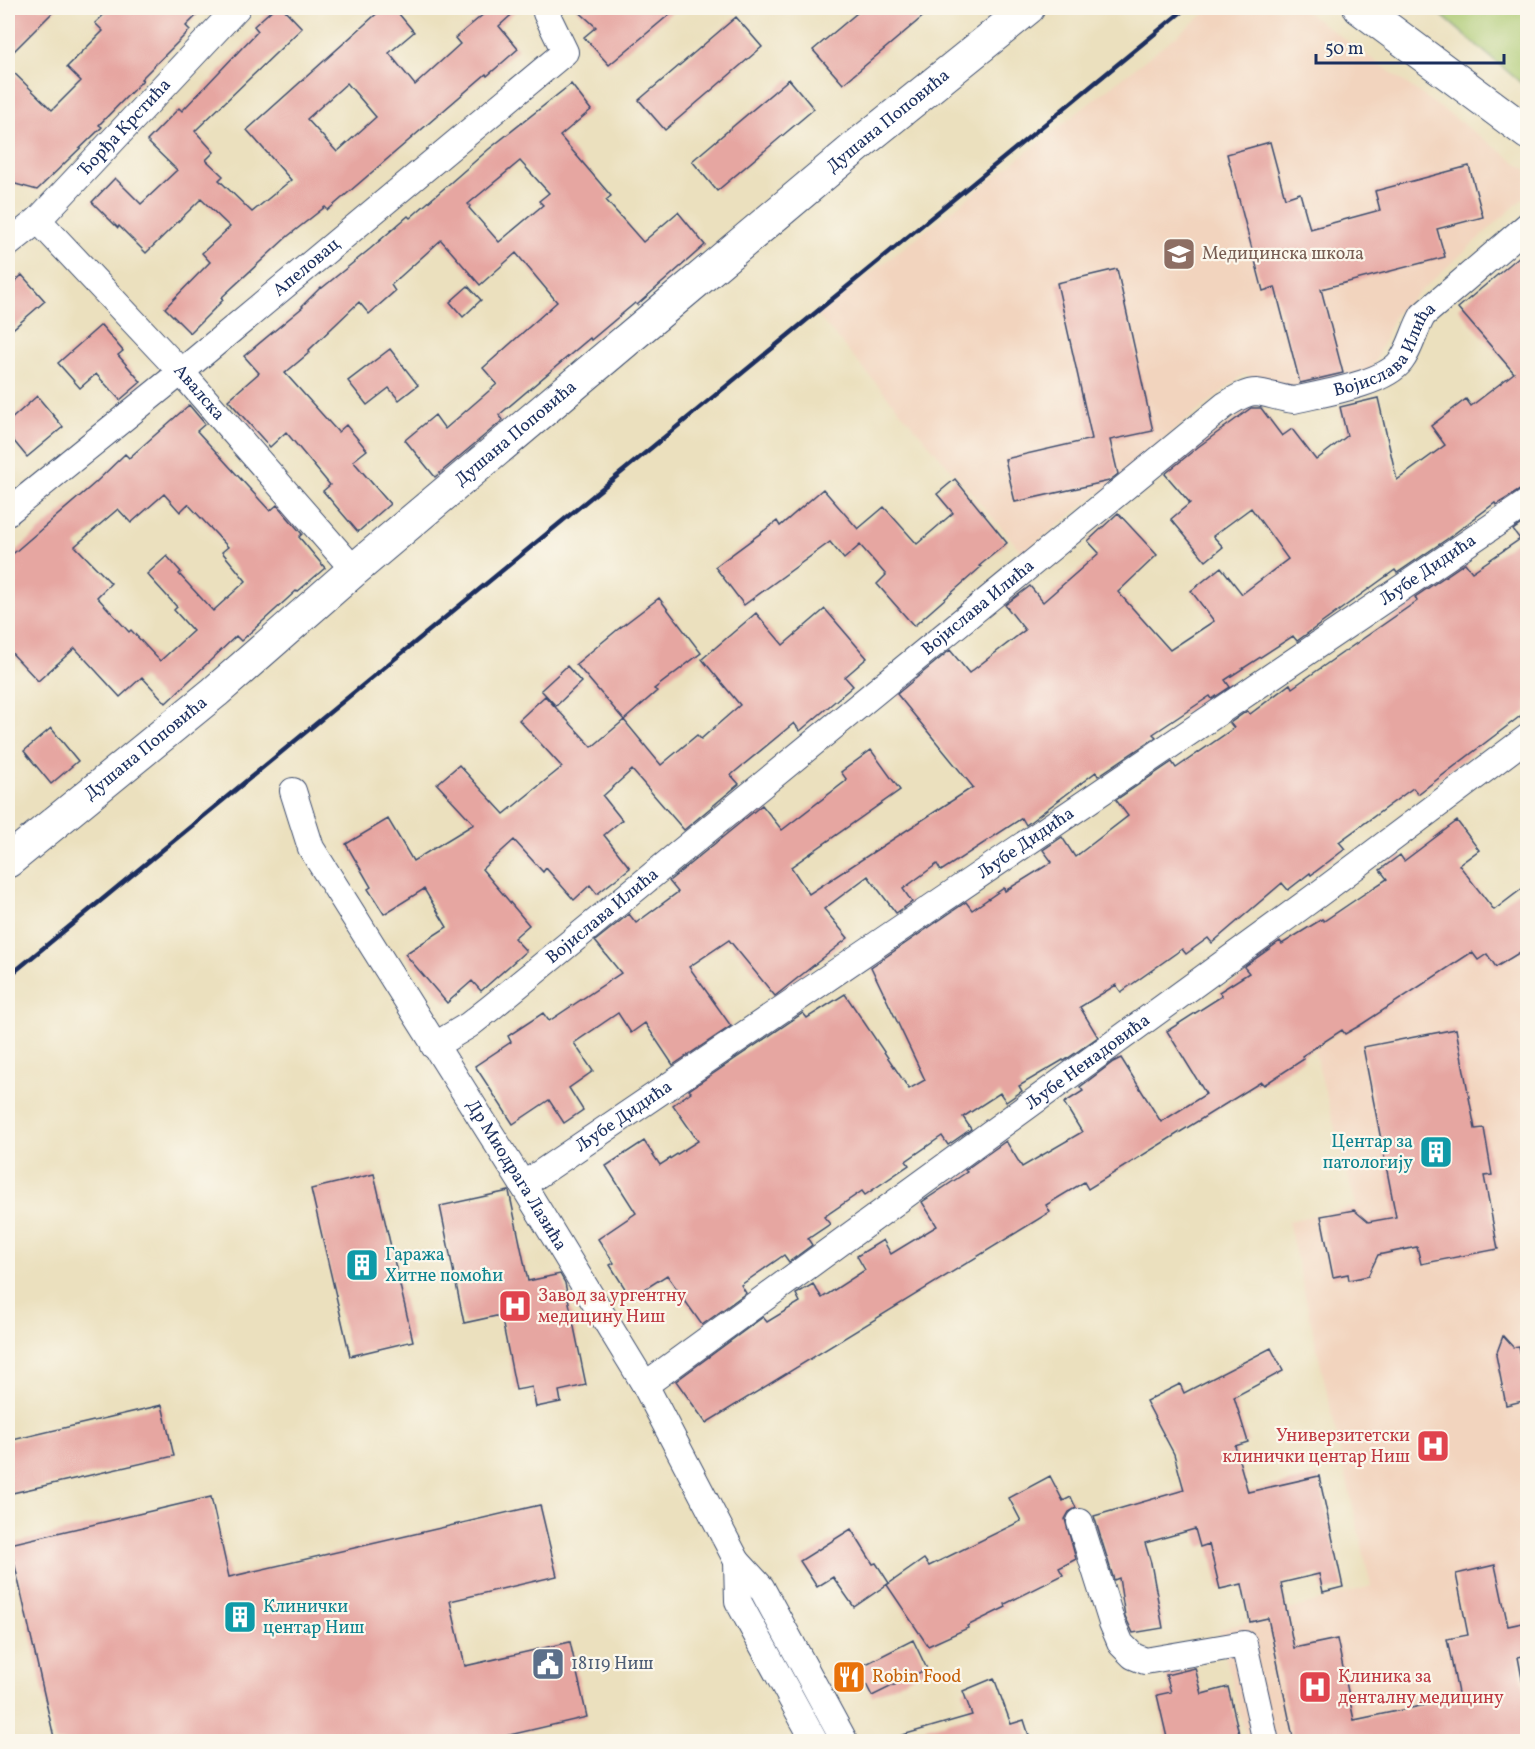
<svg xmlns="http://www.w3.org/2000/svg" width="1535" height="1749" font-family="Vollkorn,serif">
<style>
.built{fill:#f2d4be}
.green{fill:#abc971;stroke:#637c68;stroke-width:1.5}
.building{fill:#e6a6a1;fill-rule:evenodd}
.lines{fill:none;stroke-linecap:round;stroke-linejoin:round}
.minor-casing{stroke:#3a4a6c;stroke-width:28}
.tertiary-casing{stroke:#3a4a6c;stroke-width:35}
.minor{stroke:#fff;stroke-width:26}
.tertiary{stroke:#fff;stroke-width:33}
.rail{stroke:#1b2f5e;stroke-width:4.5}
.labels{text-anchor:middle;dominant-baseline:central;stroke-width:4.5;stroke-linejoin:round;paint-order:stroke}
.street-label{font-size:18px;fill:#1b2f5e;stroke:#fbf7ec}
.education-label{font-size:18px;fill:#785e54;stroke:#fbf7ec;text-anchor:start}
.culture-label{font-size:18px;fill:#0d838f;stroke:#fbf7ec;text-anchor:start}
.health-label{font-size:18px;fill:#be3a42;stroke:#fbf7ec;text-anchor:start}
.service-label{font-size:18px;fill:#4e5e75;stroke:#fbf7ec;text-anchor:start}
.food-label{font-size:18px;fill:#c56008;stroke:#fbf7ec;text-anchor:start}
</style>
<rect width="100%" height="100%" fill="#fbf7ec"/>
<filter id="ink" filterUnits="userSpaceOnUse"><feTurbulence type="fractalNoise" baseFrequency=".0167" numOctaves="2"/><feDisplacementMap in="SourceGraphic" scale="12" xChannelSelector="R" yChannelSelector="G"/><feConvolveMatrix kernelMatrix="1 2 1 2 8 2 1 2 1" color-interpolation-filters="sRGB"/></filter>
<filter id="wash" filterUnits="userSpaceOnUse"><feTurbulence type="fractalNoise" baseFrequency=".008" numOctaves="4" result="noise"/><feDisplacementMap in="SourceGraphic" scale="24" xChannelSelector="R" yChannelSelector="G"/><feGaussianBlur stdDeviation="1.35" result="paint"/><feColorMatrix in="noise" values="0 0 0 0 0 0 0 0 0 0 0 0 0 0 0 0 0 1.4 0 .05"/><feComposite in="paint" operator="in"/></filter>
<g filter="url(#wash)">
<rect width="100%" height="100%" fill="#ebe0be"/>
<path class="built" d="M1212,8h89l226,162v25l-132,119 -24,57 -81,21 -46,-18 -110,89 -11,19 -23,10 -77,61 -206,-238z
M1527,914v827h-280l-28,-111 152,-44 -83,-365 68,-15 -42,-156 133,-82z"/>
<path class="green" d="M1433,8h94v80z"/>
<g id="blocks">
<path class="building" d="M8,8h49l-49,49z
M111,8h93l-18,18 4,4 -49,49 2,1 -44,45 3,2 -65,63 -29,-8v-115l44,43 29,-29 -14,-14 36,-36 -8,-8z
M274,8h9l19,20 -107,103 19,21 -8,8 17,16 -4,4 33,32 39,-32 -44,-50 136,-122h11l20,24 -25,21 26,32 45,-41 -5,-6 36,-30h28l-20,18 19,23 -31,27 -1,-2 -158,136 -3,-3 -37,29 -67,62 2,2 -33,33 -25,-25 45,-46 -8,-9 28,-26 -29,-28 -55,54 -27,-27 -1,2 -26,-26 23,-24 26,26 36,-34 -30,-29 32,-33 3,3 76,-80 -4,-5zM347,83l29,34 -39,35 -30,-33z
M575,8h102l-68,57 -25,-28 12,-10z
M863,8h70l-90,76 -30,-34z
M736,17l26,30 -97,83 -26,-30z
M789,79l25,30 -97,82 -25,-30z
M571,84l20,26 -31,26 51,60 -5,4 37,42 35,-30 27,33 -68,60 -2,-2 -44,37 -1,-2 -91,77 4,5 -68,57 -30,-37 30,-25 10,14 52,-45 -14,-16 74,-66 -41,-49 -36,32 -39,-45 -50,45 4,6 -26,23 -10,-12 -50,48 1,2 -25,21 53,59 8,-7 21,25 -14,11 37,43 -32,28 -35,-41 7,-6 -44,-53 -16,15 -42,-47 31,-27 -15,-17 59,-49 -1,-1 19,-19 1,1 48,-39 38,-33 2,2 79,-69zM520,161l29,32 -10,8 4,4 -44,37 -30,-34 1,-2 -2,-2z
M1270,142l15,56 15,-5 10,36 70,-19 -5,-19 94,-25 14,51 -46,12 8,28 -124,32 22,84 -43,10 -25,-96 -12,4 -36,-137z
M1527,250v237l-7,3 -24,15 -1,-2 -48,36 -50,34 -2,-3 -98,71 -4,-5 -68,44 5,7 -18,12 -2,-3 -57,38 3,3 -58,39 -2,-4 -70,53 -4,-7 -81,53 -4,-7 -34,25 9,13 -16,11 -28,-37 -44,33 24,29 -73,58 -46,-56 -40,27 42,59 -58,39 -28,-42 -14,10 -13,-20 -44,30 19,28 -24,17 14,22 -19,13 -15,-23 -36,24 -38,-58 36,-24 -3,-6 35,-23 6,8 72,-48 -26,-32 34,-27 7,9 42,-31 -9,-11 93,-76 20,25 65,-50 -6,-8 30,-22 29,40 -109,77 18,27 164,-107 -76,-93 53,-44 19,23 56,-43 -20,-25 25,-19 13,16 56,-49 -11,-12 30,-28 39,42 -39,37 52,58 44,-29 -23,-30 30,-24 21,27 46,-35 -37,-51 -38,28 10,11 -17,14 -35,-42 19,-16 -25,-29 33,-27 53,-39h10l21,28 10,-7 24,31 31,-24 -7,-29 38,-9 19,82 48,-35 -14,-19 35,-27 5,7 43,-33 -56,-65z
M1117,269l36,162 -43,9 8,34 -9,7 -94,21 -10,-43 87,-20 -35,-156z
M22,275l23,26 -37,32v-45z
M468,286l13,14 -18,17 -13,-15z
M101,325l22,26 -5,4 23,27 -21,18 -24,-26 -16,14 -22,-25z
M390,349l28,36 -19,15 -10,-12 -22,17 -19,-24z
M37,396l26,31 -36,30 -19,-23v-12z
M189,405l16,19 -8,7 73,80 7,-6 25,29 -3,3 26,31 -28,24 -1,-1 -55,50 -5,-5 -70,67 -24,-26 -22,20 -45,-49 -37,33 -30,-32v-91l87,-75 30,-29 4,4zM164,494l16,18 8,-8 40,43 -6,5 24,29 -33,30 -34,-37 2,-2 -14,-16 -20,18 30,33 -3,3 19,21 -33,30 -29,-31 -2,2 -32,-35 14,-14 -36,-37 43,-37 13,14z
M955,479l52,64 -28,23 2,1 -67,59 -37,-42 9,-9 -26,-30 -16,14 -14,-17 -86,63 -29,-38 62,-46 3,5 43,-37 35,40 26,-22 33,37 36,-31 -16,-19z
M1527,520v191l-109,83 -5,-6 -74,54 6,7 -34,26 -1,-2 -22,17 -6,-7 -70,60 -4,-5 -22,16 -4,-5 -61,43 -5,-7 -36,22 18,30 -34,24 -1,-1 -44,26 3,5 -16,11 -6,-9 -37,24 8,12 -23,16 -6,-9 -36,25 3,4 -44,30 -3,-4 -38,26 6,7 -22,15 4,6 -23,17 -5,-7 -43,30 5,8 -44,32 -35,-50 -36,23 -21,-33 4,-2 -16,-24 38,-26 -30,-47 38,-25 16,24 38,-24 -25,-36 18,-13 -2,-2 114,-77 4,5 38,-24 64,95 16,-9 -54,-113 95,-65 6,8 32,-22 1,3 47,-29 -9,-12 19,-13 13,20 53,-41 -12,-16 56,-38 4,6 58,-40 -4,-5 17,-12 3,3 40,-30 2,4 125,-87 -2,-4 50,-34 7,9 48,-33 -7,-9z
M659,598l42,55 -47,36 3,2 -33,29 -48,-56 41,-34z
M825,609l42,49 -22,19 8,9 -53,45 -6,-8 -63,52 8,9 -55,46 -52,-60 -29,26 19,24 -18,15 26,33 -33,26 -7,-9 -16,15 -28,-32 -3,4 -29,-32 -32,29 47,56 -15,13 12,13 -45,40 -9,-10 -25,22 -42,-49 42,-27 -23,-38 -40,25 -16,-25 3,-2 -25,-43 42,-25 25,42 61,-37 -37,-40 22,-19 45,49 58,-47 -43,-47 26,-24 47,51 32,-27 37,45 36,-30 4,4 39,-34 -38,-46 54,-46 27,32z
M567,666l14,16 -25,24 -15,-16z
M51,728l27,33 -27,23 -27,-33z
M1457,821l22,29 -20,15 35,45 33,-25v63l-31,19 -9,-13 -9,6 -6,-8 -113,74 -14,8 -3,-4 -40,26 2,3 -40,26 -3,-3 -173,107 -4,-7 -38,23 4,7 -344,211 -30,-42 87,-64 4,5 33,-20 -4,-8 17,-10 9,14 43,-28 -8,-14 26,-16 8,14 46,-28 -15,-24 45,-30 -2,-2 41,-29 16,26 60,-35 -18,-29 19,-12 -3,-4 33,-25 8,-4 40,64 45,-28 -39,-63 55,-35 -3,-4 30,-19 -5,-6 36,-26 2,3 40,-25 2,2 37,-25 26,-17 -7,-9 20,-15 4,6z
M1456,1029l19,100 9,-1 8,47 -8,1 14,73 -77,15 -4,-17 -39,8 -10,21 -19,4 -1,-6 -15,3 -12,-61 33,-6 14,12 28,-5 -33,-170z
M374,1174l39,167 -63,15 -39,-167z
M509,1191l19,90 32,-7 5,9 21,102 -27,6 2,11 -25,5 -4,-20 -16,3 -15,-75 -37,8 -24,-117z
M1503,1336l10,11 6,-1 8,40v14l-21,5 -10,-50z
M1271,1348l12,23 -49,26 14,45 -13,4 13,46 71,-16 24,111 -20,5 -4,-18 -38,9 13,65 43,-9 17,81 105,-22 -12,-59 21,-4 -12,-61 39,-9 13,61 19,-4v33l-9,2 9,48v37h-233l-26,-124 -18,4 -8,-38 -22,5 -11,-45 -9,3 -5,-18 -50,14 6,20 12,65 -30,5 -8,-17 -6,-38 -5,2 -20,-64 90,-26 -10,-36 -28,-53 34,-17 4,9z
M162,1405l12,51 -166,38v-53z
M1050,1476l13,25 8,-4 5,11 -7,4 -4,7 11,40 -17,9 4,7 -58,29 1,3 -39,19 1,2 -40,18 -41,-61 37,-26 5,7 92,-45 -12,-23z
M211,1497l18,80 311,-72 17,71 -107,25 15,65 105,-24 17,75 -108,25h-424l-45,-198z
M851,1529l22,35 3,-1 13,20 -35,24 -21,-30 -16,10 -17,-26z
M913,1640l14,29 -55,27 -14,-28z
M1195,1668l7,26 26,-7 13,55h-73l-11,-47 14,-3 -5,-17z
M994,1678l17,46 13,-4 7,22h-132v-6l73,-21 -9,-24z"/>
</g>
</g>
<g filter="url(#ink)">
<use href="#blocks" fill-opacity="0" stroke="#3a4a6c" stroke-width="1.5"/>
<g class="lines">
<g class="minor-casing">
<g id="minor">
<path id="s1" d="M38,220l143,152 173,198"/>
<path id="s2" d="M8,244l30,-24 199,-212"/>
<path id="s3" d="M8,512l173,-140 384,-320 -19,-39v-5"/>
<path id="s4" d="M293,791l18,57 212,337 122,200 92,176 24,26 84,155"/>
<path id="s5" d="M434,1046l35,-21 24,-19 732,-601c9,-5 20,-13 31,-13 11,1 26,7 38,8 29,-7 90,-16 107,-39 10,-13 13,-31 22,-46l105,-90"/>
<path id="s6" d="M523,1185l1005,-683"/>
<path id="s7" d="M645,1385l675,-492 208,-156"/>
<path d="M1080,1522l32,101 9,21 12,12 12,5 99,-17 22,98"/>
<path d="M737,1561l1,40 77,141"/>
</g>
</g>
<g class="tertiary-casing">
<g id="tertiary">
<path d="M1360,8l168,125"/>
<path id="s8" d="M8,861l207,-169 139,-122 319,-269 189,-159 166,-134"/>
</g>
</g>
<use href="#minor" class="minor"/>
<use href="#tertiary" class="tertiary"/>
<path class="rail" d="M8,977l1178,-969"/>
</g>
</g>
<defs>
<g id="school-square" transform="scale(1.725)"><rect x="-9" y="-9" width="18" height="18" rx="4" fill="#8d6e63" stroke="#fbf7ec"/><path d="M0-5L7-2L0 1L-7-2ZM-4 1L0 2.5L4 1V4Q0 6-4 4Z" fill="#fff"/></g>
<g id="building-square" transform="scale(1.725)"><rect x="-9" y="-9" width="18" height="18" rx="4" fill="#0f9aa8" stroke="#fbf7ec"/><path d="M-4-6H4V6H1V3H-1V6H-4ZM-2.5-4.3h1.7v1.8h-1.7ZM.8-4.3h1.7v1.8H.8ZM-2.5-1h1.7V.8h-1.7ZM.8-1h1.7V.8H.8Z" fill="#fff"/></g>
<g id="hospital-square" transform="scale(1.725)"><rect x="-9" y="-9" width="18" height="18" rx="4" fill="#e0444e" stroke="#fbf7ec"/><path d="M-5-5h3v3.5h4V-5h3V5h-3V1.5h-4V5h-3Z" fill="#fff"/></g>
<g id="civic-square" transform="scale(1.725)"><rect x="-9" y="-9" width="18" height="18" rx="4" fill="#5c6f8a" stroke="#fbf7ec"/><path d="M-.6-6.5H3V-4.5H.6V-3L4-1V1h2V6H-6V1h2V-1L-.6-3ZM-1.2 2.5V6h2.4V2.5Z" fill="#fff"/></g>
<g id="restaurant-square" transform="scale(1.725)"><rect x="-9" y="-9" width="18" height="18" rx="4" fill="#e8710a" stroke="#fbf7ec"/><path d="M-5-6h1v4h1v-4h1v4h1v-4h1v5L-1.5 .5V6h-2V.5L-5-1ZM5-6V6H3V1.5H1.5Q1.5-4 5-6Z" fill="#fff"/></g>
</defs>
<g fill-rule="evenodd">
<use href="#school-square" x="1179" y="254"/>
<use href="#building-square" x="1436" y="1152"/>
<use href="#building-square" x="362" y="1265"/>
<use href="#hospital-square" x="515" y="1306"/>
<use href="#hospital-square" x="1433" y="1446"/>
<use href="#building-square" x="240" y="1617"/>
<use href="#civic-square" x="548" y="1664"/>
<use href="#restaurant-square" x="849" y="1677"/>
<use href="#hospital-square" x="1315" y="1687"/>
</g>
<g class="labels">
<g class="street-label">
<text stroke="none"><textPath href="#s8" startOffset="1150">Душана Поповића</textPath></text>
<text stroke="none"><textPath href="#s2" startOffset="165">Ђорђа Крстића</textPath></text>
<text stroke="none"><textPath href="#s3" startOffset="386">Апеловац</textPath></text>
<text stroke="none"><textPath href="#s5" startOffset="1202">Војислава Илића</textPath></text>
<text stroke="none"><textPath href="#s1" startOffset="236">Авалска</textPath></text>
<text stroke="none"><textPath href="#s8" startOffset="664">Душана Поповића</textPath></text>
<text stroke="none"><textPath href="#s6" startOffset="1094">Љубе Дидића</textPath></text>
<text stroke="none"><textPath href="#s5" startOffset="699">Војислава Илића</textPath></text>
<text stroke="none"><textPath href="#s8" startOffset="178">Душана Поповића</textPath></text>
<text stroke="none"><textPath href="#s6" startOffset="608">Љубе Дидића</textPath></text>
<text stroke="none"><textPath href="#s5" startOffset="213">Војислава Илића</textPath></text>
<text stroke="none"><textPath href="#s7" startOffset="548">Љубе Ненадовића</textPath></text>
<text stroke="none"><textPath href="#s6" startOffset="122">Љубе Дидића</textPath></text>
<text stroke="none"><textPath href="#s4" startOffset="446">Др Миодрага Лазића</textPath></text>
</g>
<g class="education-label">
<text x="1202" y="254">Медицинска школа</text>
</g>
<g class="culture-label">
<text x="1413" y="1142" text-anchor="end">Центар за<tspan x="1413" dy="21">патологију</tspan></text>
<text x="385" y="1255">Гаража<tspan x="385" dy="21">Хитне помоћи</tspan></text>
<text x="263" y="1607">Клинички<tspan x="263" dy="21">центар Ниш</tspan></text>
</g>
<g class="health-label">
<text x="538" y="1296">Завод за ургентну<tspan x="538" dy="21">медицину Ниш</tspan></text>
<text x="1410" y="1436" text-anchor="end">Универзитетски<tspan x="1410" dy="21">клинички центар Ниш</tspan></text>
<text x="1338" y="1677">Клиника за<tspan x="1338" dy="21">денталну медицину</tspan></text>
</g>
<g class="service-label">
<text x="571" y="1664">18119 Ниш</text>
</g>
<g class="food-label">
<text x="872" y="1677">Robin Food</text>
</g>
</g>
<rect width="1535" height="1749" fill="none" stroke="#fbf7ec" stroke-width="30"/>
<path d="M1316 54v9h188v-9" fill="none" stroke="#1b2f5e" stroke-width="3"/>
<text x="1325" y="54" font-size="18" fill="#1b2f5e" stroke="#fbf7ec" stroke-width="4.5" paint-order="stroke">50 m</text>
</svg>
